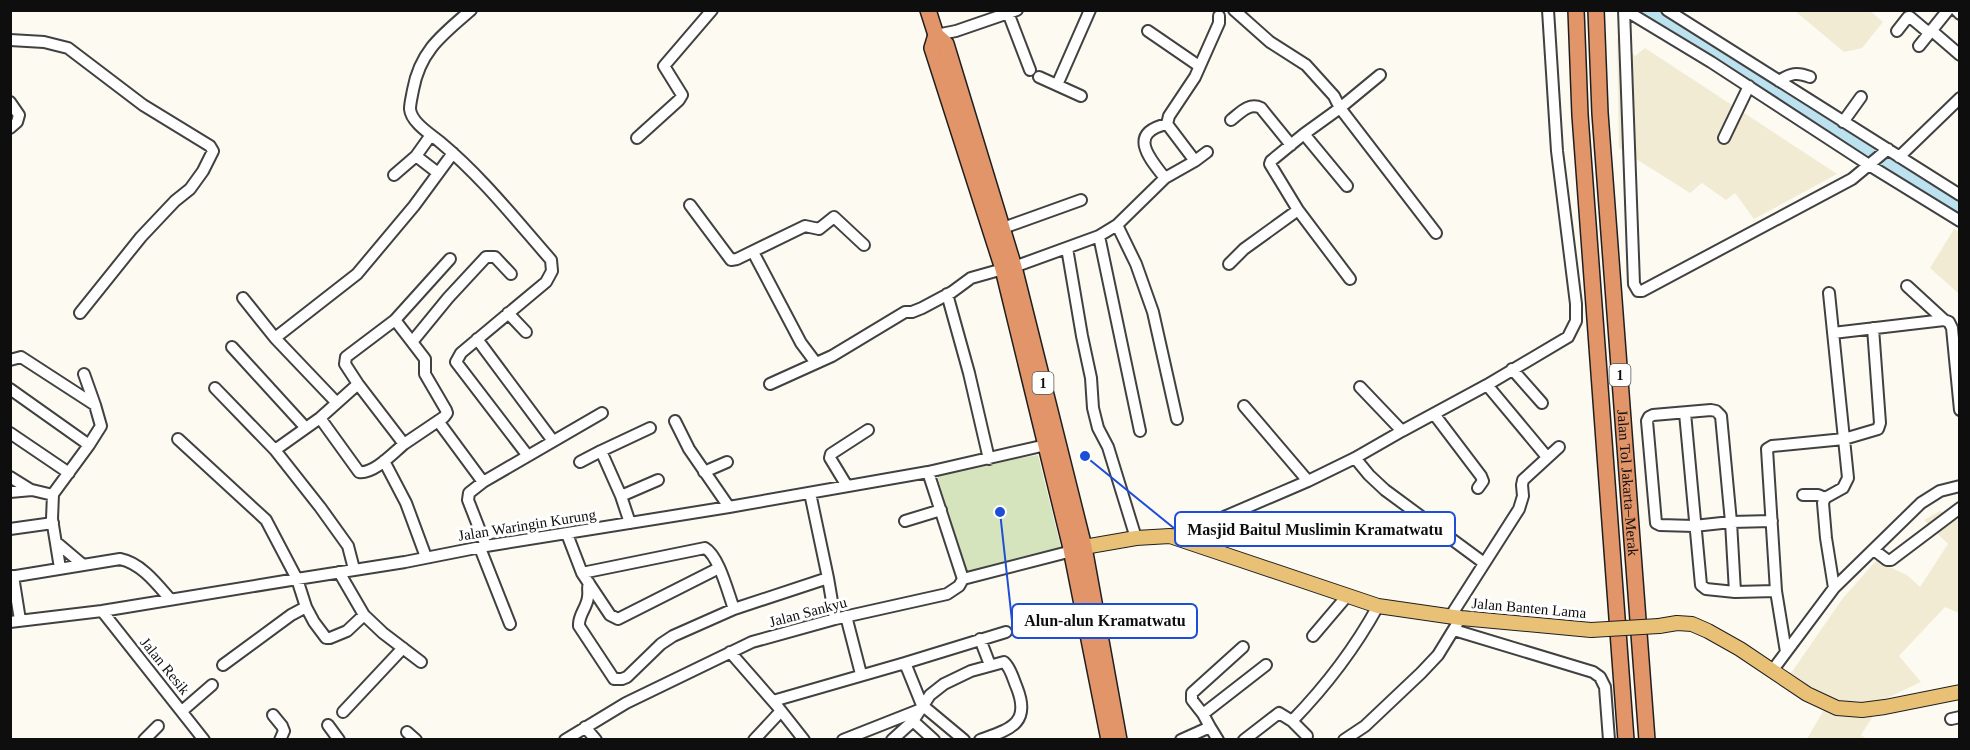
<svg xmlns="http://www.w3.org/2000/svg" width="1970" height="750" font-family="Georgia,serif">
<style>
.farmland{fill:#f1ebd4}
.green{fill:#d6e4be}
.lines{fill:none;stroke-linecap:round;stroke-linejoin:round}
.river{stroke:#bce1ef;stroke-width:15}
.minor-casing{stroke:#414141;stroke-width:14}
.major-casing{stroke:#1f1f1f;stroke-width:16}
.highway-casing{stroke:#1f1f1f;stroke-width:18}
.minor{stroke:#fff;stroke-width:10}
.major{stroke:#e8c176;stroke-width:14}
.highway{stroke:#e3956a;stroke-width:15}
.major-bridge-casing{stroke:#1f1f1f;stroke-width:16;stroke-linecap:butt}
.major-bridge{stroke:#e8c176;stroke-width:14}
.labels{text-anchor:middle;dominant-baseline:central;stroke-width:6;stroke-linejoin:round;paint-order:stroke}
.shield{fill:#fff;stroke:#565656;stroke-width:1.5}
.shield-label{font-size:14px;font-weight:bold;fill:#0e0e0e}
.street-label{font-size:15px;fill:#0e0e0e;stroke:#fff}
.leader{fill:none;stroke:#1d4ed8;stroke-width:2}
.callout-dot{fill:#1d4ed8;stroke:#fff;stroke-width:2}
.callout{fill:#fff;stroke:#1d4ed8;stroke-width:2}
.callout-label{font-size:16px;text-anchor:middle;font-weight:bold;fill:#0e0e0e}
</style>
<rect width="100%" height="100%" fill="#fdfaf1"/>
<path class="farmland" d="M1795,11h75l13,11 -21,26 -18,4z
M1617,38l18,18 10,-8 192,126 -83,45 -19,-26 -9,7 -24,-17 -12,10 -71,-45z
M1954,229l5,3v62l-29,-26z
M1940,511l19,10v92l-14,-6 -46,49 22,26 -38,18 -22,35 6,4h-60l23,-40 -41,-23 54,-78 33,-37 31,14 13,12 28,-43 -24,-24z"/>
<path class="green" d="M1038,455l24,97 -96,19 -30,-99z"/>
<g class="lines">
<path class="river" d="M1647,10l313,202"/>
<g class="minor-casing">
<path id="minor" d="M471,10c-29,25 -51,41 -58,80 -1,6 -3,13 -3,19 1,13 20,25 30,33 42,35 75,77 111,118l1,11 -6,11 -85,71 -5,9 72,94
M1007,10l23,60
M1234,10l36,32 36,23 28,31 6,12 -36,26 -33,27 -1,3 28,46 52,69
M1624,10l10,274 4,7h4l210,-112 36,-30
M1625,10l86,52 158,103 91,56
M1667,10l293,185
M1956,10l4,4
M1931,30l29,25
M1148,31l51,35
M1897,31l11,-14h2l19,16
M936,35l20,-4 61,-21
M10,40l34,2 24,6 75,57 67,41 3,5 -10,20 -13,18 -15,12 -34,36 -61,76
M1919,46l29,-36
M1380,75l-40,33 96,125
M1039,77l42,19
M1779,81c12,-8 18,-9 31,-4
M1057,85l33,-75
M10,102l9,13 -2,7 -7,6
M1231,120c9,-7 18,-18 30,-12l30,37
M1843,122l18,-25
M1304,134l43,52
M637,138l42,-38 3,-5 -18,-29 48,-56
M1724,138l25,-52
M416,156l22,17
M1899,157l61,-59
M1195,161l12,-9
M394,175l22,-19 15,-21
M1165,178c-17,-21 -37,-45 2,-54
M690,205l41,55 6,-1 68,-33 14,3 15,-12 30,28
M1117,225l19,39 17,48 24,107
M1003,228l78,-28
M1099,236l41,195
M1067,248l15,88 9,42 2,30 5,20 10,19 28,91
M753,252l48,91 15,20
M1229,264l15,-15 54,-39
M1014,267l85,-31 18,-11 48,-47 30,-17 -28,-37 2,-8 26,-39 24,-54v-7
M1907,286l37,34 5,2 3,6 8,82
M1829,293l19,185 -5,10 -18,10 -2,5 3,35 8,50
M947,294l22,79 20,86
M243,298l32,40 61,64
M508,313l18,19
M395,320l55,-61
M1833,333l111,-13
M275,338l82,-64 57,-68 39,-53
M477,339l76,102
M232,347l73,80
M10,360l11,-3 74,48
M1512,369l30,34
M358,384l46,60 40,-27 3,-4 -1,-3 -21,-36v-15l-13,-17
M770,384l62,-28 73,-44h7l10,-4 30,-16 19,-14 32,-9
M1487,385l60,72
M1360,387l42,44
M215,388l60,62
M10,389l79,56
M1244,406l64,75
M1685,413l16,172 5,4 29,3
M1434,414l47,62 2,5 -5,7
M320,418l39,54c15,2 34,-19 45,-28
M438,421l45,61
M675,421l14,28 40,58
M10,433l59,40
M178,439l88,81 31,59 9,28 8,15 12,16h4l17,-7 17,-16
M1355,458l14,17 16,15 99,73
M384,461l22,42 20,54
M580,462l21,-11
M704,472l23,-10
M928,472l35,107
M10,477l21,13
M847,486l-17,-28 1,-4 37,-24
M10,492l22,-2 21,5
M1803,495h15l7,3
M621,496l37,-16
M905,521l36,-11
M1772,521l-41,1 -37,4 -34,-1 -4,-2 -9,-102 2,-4 4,-2 58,-5 5,1 5,5 10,106 4,70 41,-1
M630,523l-9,-27 -20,-45 49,-23
M10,529l43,-6
M567,534l15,39 28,42 8,4 101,-51
M1170,536l54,-19 84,-36 47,-23 47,-27 85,-46 81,-48 8,-16v-17l-19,-153 -9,-141
M56,542l26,22
M486,546l-18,-46 1,-7 14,-11 119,-69
M480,548l30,76
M1874,550l13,10h4l69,-52
M60,568l-8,-49 1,-25 36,-49 12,-19 -6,-21 -11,-31
M354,569l-6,-23 -28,-39 -45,-57 45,-32 38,-34 -13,-20 1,-7 49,-37 17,22 36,-44 38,-41h9l16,17
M339,572l25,43 19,18 38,29
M582,573l123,-25c14,8 23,45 29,61
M13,576l7,44
M10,577l110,-18c21,4 37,25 50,40
M828,578l7,41
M589,583c-2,5 0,8 -1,14 -1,11 -10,18 -9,29l35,53h8l5,-2 34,-33 12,-8 61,-27 94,-31 -18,-85
M102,611l102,129
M846,616l15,58
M1450,617l69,-108 4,-13 -1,-11 1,-5 36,-33
M10,622l92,-11 195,-32 108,-17 81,-16 243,-39 199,-35 118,-27
M1454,630l139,42 7,5 5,10 4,53
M1313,636l34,-40
M980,639l10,26
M730,652l48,55 26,33
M1786,652l-10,-61 -9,-142 5,-3 72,-7 34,-10 2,-6 -7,-95
M905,663l101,-31
M223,665l68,-50 15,-8
M1772,671l62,-83 87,-85 19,-12 20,-5
M773,701l132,-38 17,42 42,35
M182,711l30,-26
M343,712l60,-64
M1203,714l-11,-14v-7l51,-46
M273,715l9,11 2,5 -4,9
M1951,719l9,-2
M913,721l21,19
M1292,721c33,-34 63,-73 86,-115
M328,725l11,15
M585,727l11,13
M1210,727l8,13
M407,732l9,8
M144,740l14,-14
M565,740l61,-37 126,-61 83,-23 112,-25 12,-8 4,-7 109,-28
M754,740l27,-29
M843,740l76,-30
M892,740l21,-19 17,-26 14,-11 27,-13 33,-9c7,6 9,17 13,26 14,36 -7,41 -37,52
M1181,740l29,-13 -7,-13 63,-49
M1244,740l35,-27 13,8 15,15
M1344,740l21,-14 56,-53 17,-18 19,-31"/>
</g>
<g class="major-casing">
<path id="major" d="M1084,547l52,-9 34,-2 208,70 83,12 130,12
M1659,626l18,-3 15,1 16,7 32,18 67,45 30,14 25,2 23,-3 75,-15"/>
</g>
<g class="highway-casing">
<g id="highway">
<path d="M928,10l8,25 10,9 68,223 70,280 35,193"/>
<path d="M1576,10l4,105 46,625"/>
<path id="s1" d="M1596,10l4,103 47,627"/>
<path d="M936,35l-4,13 71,221 67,275 39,196"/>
</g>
</g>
<use href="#minor" class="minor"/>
<use href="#major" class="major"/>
<use href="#highway" class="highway"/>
<g class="major-bridge-casing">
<path id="major-bridge" d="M1591,630l68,-4"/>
</g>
<use href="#major-bridge" class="major-bridge"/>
</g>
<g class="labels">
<g class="shield">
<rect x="1609.5" y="364" width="21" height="22" rx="4.5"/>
<rect x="1032.5" y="372" width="21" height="22" rx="4.5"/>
</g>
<g class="shield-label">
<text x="1620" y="375">1</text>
<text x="1043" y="383">1</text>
</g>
<g class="street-label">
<text stroke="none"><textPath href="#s1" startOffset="474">Jalan Tol Jakarta–Merak</textPath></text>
<text transform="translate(527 525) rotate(-9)">Jalan Waringin Kurung</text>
<text transform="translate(1529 608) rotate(5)">Jalan Banten Lama</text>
<text transform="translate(808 612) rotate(-15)">Jalan Sankyu</text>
<text transform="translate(165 666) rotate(51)">Jalan Resik</text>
</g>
</g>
<path class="leader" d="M1085 456L1175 529M1000 512L1012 621"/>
<g class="callout-dot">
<circle cx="1085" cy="456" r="6"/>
<circle cx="1000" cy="512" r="6"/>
</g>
<g class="callout">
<rect x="1175" y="512" width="280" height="34" rx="6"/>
<rect x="1012" y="604" width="185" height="34" rx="6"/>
</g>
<g class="callout-label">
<text x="1315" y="535">Masjid Baitul Muslimin Kramatwatu</text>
<text x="1105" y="626">Alun-alun Kramatwatu</text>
</g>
<rect width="1970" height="750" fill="none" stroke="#0e0e0e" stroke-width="24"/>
</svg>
